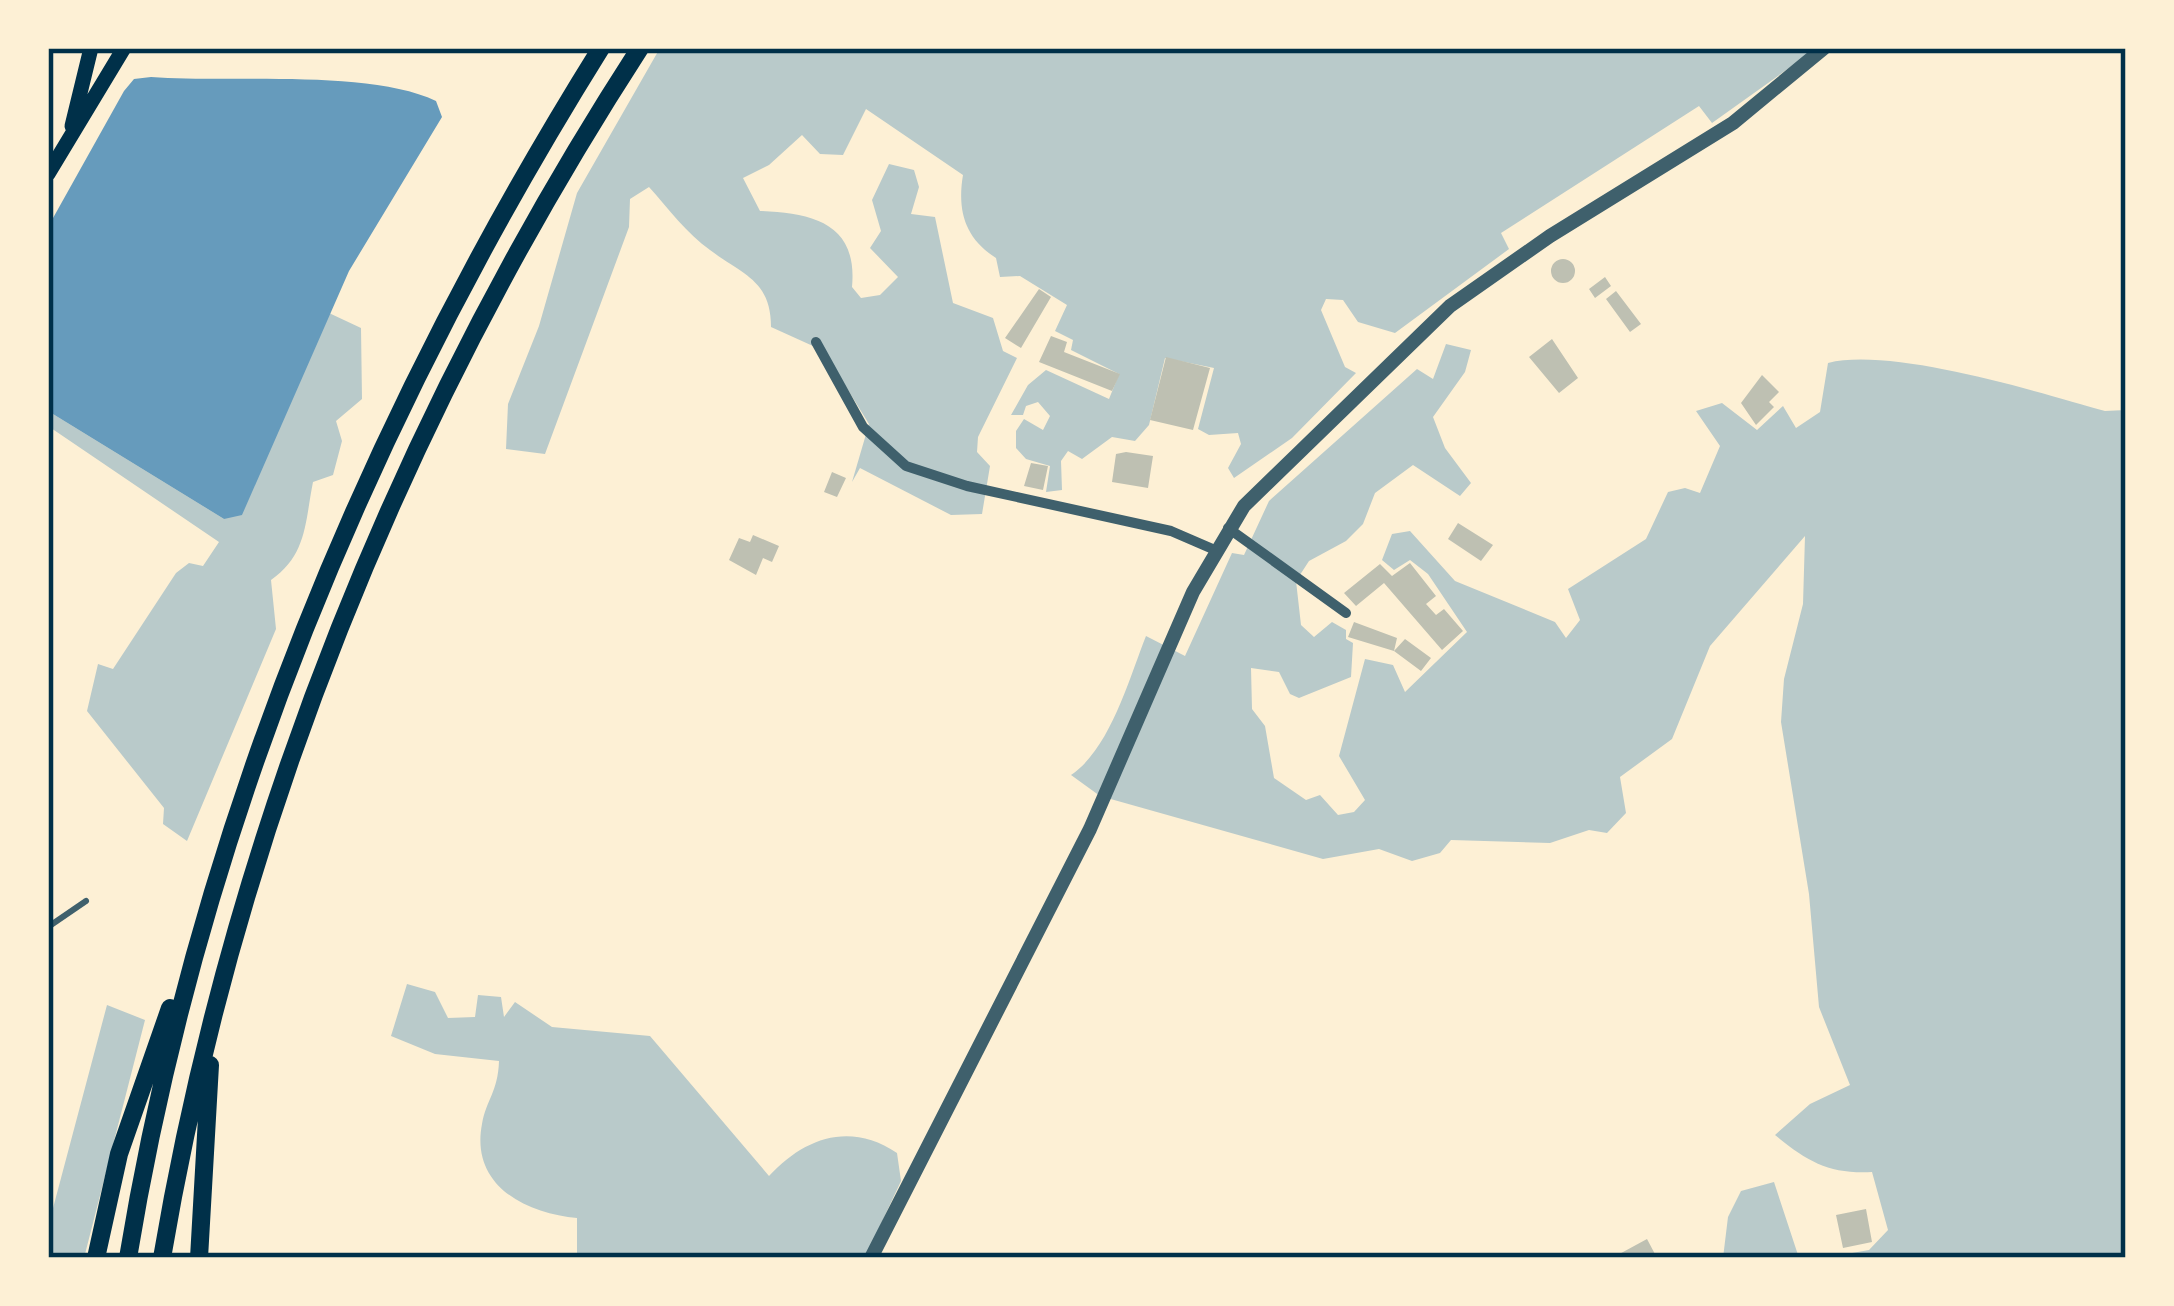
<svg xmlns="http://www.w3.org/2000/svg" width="2174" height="1306" font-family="'Golos Text',sans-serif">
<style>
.green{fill:#b9caca}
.water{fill:#669bbc}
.building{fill:#bec0b2}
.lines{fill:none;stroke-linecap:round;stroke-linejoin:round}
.service{stroke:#3f606c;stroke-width:6}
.minor{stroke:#3f606c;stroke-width:10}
.tertiary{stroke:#3f606c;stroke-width:14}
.secondary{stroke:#003049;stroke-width:15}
.trunk{stroke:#003049;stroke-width:18}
.neatline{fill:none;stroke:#003049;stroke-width:4.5}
</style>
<rect width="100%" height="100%" fill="#fdf0d5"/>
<path class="green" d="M660,48h1157l-105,75 -13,-17 -198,127 8,16 -114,84 -37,-11 -15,-22 -17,-1 -5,11 24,57 11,6 -64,65 -58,40 -6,-10 13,-24 -3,-11 -29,2 -11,-6 16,-61 -49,-10 -16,67 -14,16 -23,-4 -30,22 -14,-8 -7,10 1,29 -16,2 4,-26 -24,-7 -10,-11v-17l8,-12 19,11 7,-14 -12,-14 -12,4 -3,9h-12l17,-30 18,-15 63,29 10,-25 -48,-24 2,-10 -18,-9 12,-26 -47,-29 -20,1 -4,-19c-31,-20 -39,-47 -33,-83l-97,-66 -23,46 -23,-1 -18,-19 -33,30 -26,13 17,33c52,2 98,12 92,76l9,11 19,-3 18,-18 -28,-29 11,-17 -9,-31 17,-36 25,6 5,17 -8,27 24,3 18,86 40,15 10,33 14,7 -39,79 -1,15 13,14 -8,48 -31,1 -91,-47 -8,14 17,-58 -45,-73 -53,-24c0,-47 -28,-52 -61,-77 -23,-16 -42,-42 -61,-63l-19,12 -1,28 -84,227 -39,-5 2,-45 31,-78 38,-133z
M329,313l32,15 1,71 -26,22 6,20 -9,34 -20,7c-8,40 -6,73 -42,98l5,49 -89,212 -24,-17 1,-16 -77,-97 11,-47 15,5 63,-96 13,-10 14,3 16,-24 -171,-116v-15l176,108z
M1446,344l25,6 -6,22 -32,45 12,31 26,35 -11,13 -47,-31 -38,28 -12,31 -17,17 -37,20 -13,20 5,44 13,12 18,-15 14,8v9l7,4 -2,34 -52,21 -9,-4 -11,-22 -28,-4 1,41 13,17 9,52 32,22 14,-5 18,20 16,-3 11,-12 -26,-44 26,-97 28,6 12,27 62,-60 -39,-58 -18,-14 -16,10 -12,-10 10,-26 18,-3 45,50 100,41 11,16 14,-18 -12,-31 78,-50 22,-47 17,-4 15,5 20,-47 -24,-35 26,-8 35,27 26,-24 13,22 24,-16 8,-49c64,-16 210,29 277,48l21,-1v848h-302l45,-8 19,-20 -16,-58c-43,2 -64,-10 -97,-37l35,-31 40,-19 -31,-78 -10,-113 -28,-172 3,-43 19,-75 2,-68 -95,110 -38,93 -52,38 6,36 -19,20 -18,-3 -39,13 -99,-3 -11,13 -28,8 -33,-12 -56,10 -223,-63 -29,-21c39,-26 58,-96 75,-139l39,20 47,-103 12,2 25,-54 148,-132 16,10z
M407,984l28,8 13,26 27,-1 3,-22 23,2 3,20 11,-15 37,25 98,9 119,140c35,-38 81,-55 128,-23l4,28 -36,77 -288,-2v-38c-50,-4 -107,-32 -95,-94 4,-24 16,-32 17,-63l-64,-7 -44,-18z
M107,1005l38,15 -61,238h-36v-31z
M1774,1182l25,76h-76l5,-41 13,-26z"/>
<path class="water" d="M151,77c78,6 218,-8 285,24l6,16 -93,154 -107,244 -18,4 -176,-108v-184l76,-136 10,-12z"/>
<path class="building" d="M1551 271a12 12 0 1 1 24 0a12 12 0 1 1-24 0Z
M1605,277l6,9 -16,12 -6,-9z
M1039,289l12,8 -30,51 -16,-10z
M1616,291l25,33 -11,8 -24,-33z
M1051,336l16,6 -3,10 56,22 -8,17 -73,-29z
M1552,339l26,39 -19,15 -30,-36z
M1166,357l44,11 -17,62 -43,-10z
M1762,375l17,17 -10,10 5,5 -18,18 -15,-22z
M1126,452l27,4 -5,32 -36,-6 4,-28z
M1031,463l17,3 -5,24 -19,-4z
M832,472l14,6 -9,19 -13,-5z
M1458,523l35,22 -12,16 -33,-22z
M753,535l26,11 -7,16 -9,-4 -7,17 -27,-15 10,-22 11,4z
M1410,563l26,33 -10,8 10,11 8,-6 19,22 -21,19 -58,-67 -28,23 -12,-13 36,-29 12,12z
M1354,622l43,16 -3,13 11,-12 26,19 -10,13 -27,-20 -46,-14z
M1866,1209l6,33 -29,6 -7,-33z
M1647,1239l9,17 -44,2z"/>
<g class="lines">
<path class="service" d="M48,927l38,-26"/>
<path class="minor" d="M816,342l47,85 43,39 61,20 204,45 44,19
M1228,528l118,85"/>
<path class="tertiary" d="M871,1258l219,-429 103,-237 51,-86 206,-200 100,-70 183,-113 91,-75"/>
<path class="secondary" d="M72,126l19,-78
M48,174l76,-126"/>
<path class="trunk" d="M96,1258l23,-104 51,-146
M128,1258c71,-432 242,-840 473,-1210
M162,1258c73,-431 241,-844 478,-1210
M199,1258l11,-193"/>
</g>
<rect width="2174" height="1306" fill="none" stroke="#fdf0d5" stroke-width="102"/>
<rect x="51" y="51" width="2072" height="1204" class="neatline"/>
</svg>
